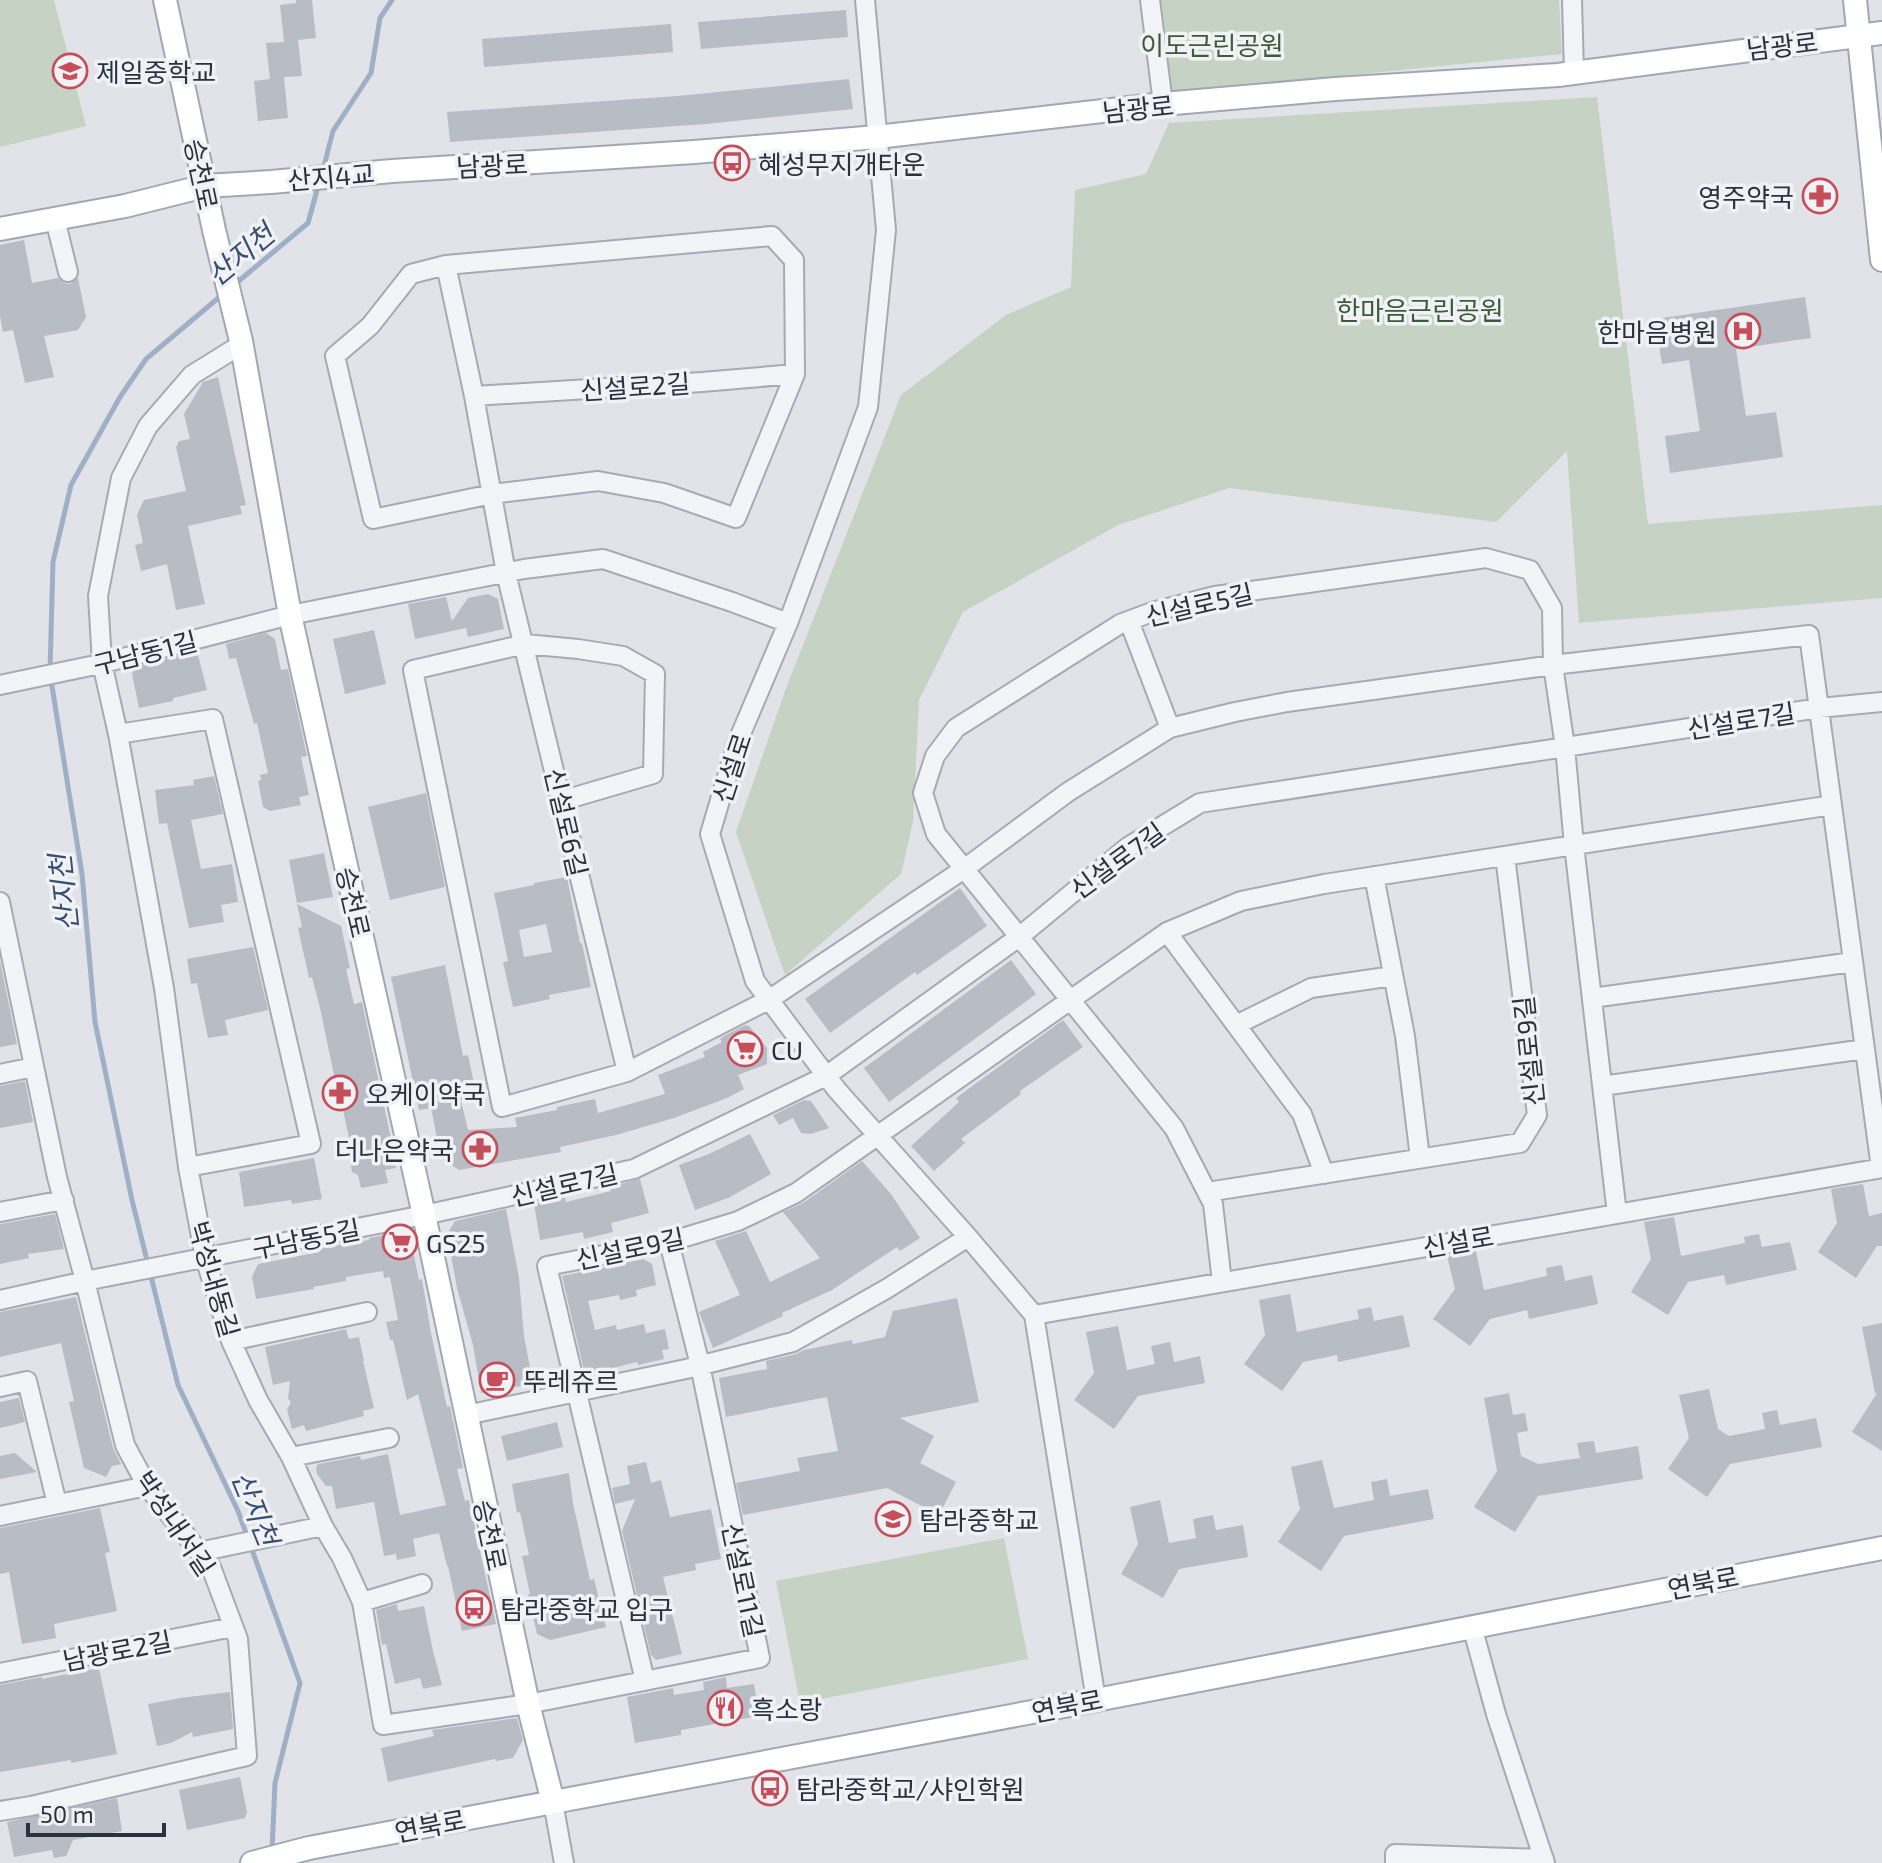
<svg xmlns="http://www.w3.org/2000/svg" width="1882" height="1863" font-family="'Exo 2','Noto Sans KR',sans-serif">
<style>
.green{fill:#c6d2c3}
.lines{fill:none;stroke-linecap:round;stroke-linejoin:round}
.stream{stroke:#9eafc6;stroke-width:5}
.building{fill:#b8bcc5;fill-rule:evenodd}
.minor-casing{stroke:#a6aab3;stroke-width:22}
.major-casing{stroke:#a1a7b3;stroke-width:26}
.minor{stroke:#f3f4f7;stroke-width:18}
.major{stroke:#fff;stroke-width:22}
.labels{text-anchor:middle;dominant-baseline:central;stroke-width:7;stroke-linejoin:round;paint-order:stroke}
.park-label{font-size:26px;fill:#3d5a39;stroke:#f0f2f6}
.street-label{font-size:26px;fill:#2a313f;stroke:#f0f2f6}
.poi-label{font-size:26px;fill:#2a313f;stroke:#f0f2f6;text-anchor:start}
.water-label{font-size:28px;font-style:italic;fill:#374e70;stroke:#f0f2f6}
</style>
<rect width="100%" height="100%" fill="#e1e3e9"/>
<path class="green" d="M0,0h54l32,126 -86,21z
M1161,0h398l3,54 -390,39z
M1597,97l51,427 234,-19v93l-303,25 -12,-172 -71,71 -267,-34 -111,37 -155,87 -44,88 -6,122 -12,52 -116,101 -49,-143 49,-141 116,-296 105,-80 65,-28 4,-97 71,-16 23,-51z
M1004,1538l24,121 -228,44 -24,-122z"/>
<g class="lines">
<path class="stream" d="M323,170l10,-39 38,-58 9,-55 12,-18
M234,285l74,-62 11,-40
M50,670l3,-108 18,-77 49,-88 26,-38 77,-65
M51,680l31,194 13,148 37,178 46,185 60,126 62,172 -25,100 -3,67"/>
</g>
<path class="building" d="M296,0h16l4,38 -18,2 4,36 -18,1 4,41 -30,3 -4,-40 16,-2 -4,-36 18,-1 -4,-37 16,-2z
M846,10l2,27 -147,12 -3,-27z
M671,24l2,28 -189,15 -2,-28z
M849,79l4,30 -147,15 -256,18 -3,-30 231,-16z
M24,240l8,43 26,-5 6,5 6,1 8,-6 8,39 -8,13 -34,6 10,41 -29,6 -12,-53 -10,2 -3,-16v-71z
M1805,297l6,41 -75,11 10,67 30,-4 7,45 -113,16 -5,-37 35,-5 -11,-71 -27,4 -7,-45z
M218,377l28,128 -6,1 2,8 -54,12 17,78 -29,6 -9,-46 -26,7 -6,-26 8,-2 -6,-28 7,-15 42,-9 -10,-44 3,-6 11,-2 -6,-25 19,-32z
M488,594l10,5 6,30 -36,8 -2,-9 -51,11 -7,-35 38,-7 6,24 16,-23z
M374,630l12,54 -41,10 -12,-55z
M266,633l9,6 6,31 7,-1 19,87 -6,1 8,38 -10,2 2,8 -31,6 -7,-4 -5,-26 3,-1 -1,-5 8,-2 -11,-50 -3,1 -18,-66 -7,1 -3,-15z
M197,651l10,39 -34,8v3l-34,7 -7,-34 3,-7z
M214,776l9,38 -32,6 10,49 31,-5 6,38 -17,3 3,17 -35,6 -22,-105 -8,1 -4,-34 39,-5 -1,-5z
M426,793l19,94 -55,13 -22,-93z
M324,853l9,44 -36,6 -8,-43z
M567,877l13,66h2l9,44 -42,8 1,4 -37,8 -10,-45 5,-1 -14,-68 40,-8v-2zM546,924l6,28 -28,5 -5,-27z
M960,888l27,38 -70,49 -2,-3 -85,61 -25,-34z
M297,904l44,22 9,42 -4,1 8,35 8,-2 28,132 6,34 -11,2 3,13 -27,5 -3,-13 -6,-3 -5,-28 3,-1 -9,-43 -2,-1 -19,-91 -8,-31 -3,1 -11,-50 4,-1z
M253,947l15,63 -43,10 3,15 -20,3 -11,-55 -6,1 -4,-25z
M1011,960l25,34 -147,108 -25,-34z
M0,961l17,83 -17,3z
M445,965l18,91 5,-1 9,43 -16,3 7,29 49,-3 -2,-9 42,-8v-3l38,-8 3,14 67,-19 -7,-19 47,-18 -2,-5 19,-10 -2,-3 4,-3 21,-11 4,1 18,22v16l-29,11 6,14 -17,9 -53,20 -58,17 -56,12 1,5 -102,18 -18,-12 -10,-50 -12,2 -28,-133z
M1063,1020l20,27 -63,44 1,3 -60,45 4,4 -31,28 -23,-25 48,-44 -3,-4z
M25,1081l8,41 -33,6v-42z
M804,1100l7,1 18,27 -18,6 -10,-1 -8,-15 -14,7 -6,-10z
M750,1134l21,40 -43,24 -33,12 -16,-45 30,-11z
M314,1158l8,41 -30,5 -1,-4 -47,7 -5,-35z
M862,1161l29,33 29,44 -20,13 -3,-4 -65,43 -50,23 1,3 -70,32 -14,-36 41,-17 -25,-54 31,-10 24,51 50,-24 -37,-46 20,-9z
M640,1179l9,34 -38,10 2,9 -29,7 -1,-7 -43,8 -6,-37 31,-6 1,5 45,-11 -2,-4z
M1863,1184l6,32 13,-3v33h-5l-21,32 -38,-26 19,-29 -6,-34z
M506,1209l13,69 5,58 9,48 -52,9 -8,-48 -16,-57 -10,-54 8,-13z
M55,1214l9,35 -36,5 1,4 -29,6v-40z
M1674,1217l7,39 64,-13 -1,-6 15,-3 3,13 28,-5 7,28 -71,15 -2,-10 -36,7 -20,33 -37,-23 20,-33 -7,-37z
M396,1233l15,8 8,39 3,-1 9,54 16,74 3,-1 13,62 -6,1 8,32 4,-1 27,124 -34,7 -14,-65h-1l-8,-33 -26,6 3,17 -19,4 -1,-6 -12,2 -10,-54 -38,7 -4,-23h-6l-9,-12 -1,-6 2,-4 42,-8 1,4 27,-6 12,61 46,-10 -28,-111 -11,6 -14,-60h-3l-4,-18 12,-2 -8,-43 -6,1 -1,-7 -37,6v4l-33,6 1,2 -58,10 -4,-22 6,-13 62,-12 -1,-4 50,-8v-2z
M1476,1251l8,39 63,-14 -1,-8 16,-3 3,16 27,-6 6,29 -69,15 -2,-9 -37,9 -20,27 -37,-27 22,-30 -8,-33z
M643,1259l9,5 4,21 -20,5 1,6 -17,4 -1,-5 -31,6 7,29 21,-5 1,5 27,-6 2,9 19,-4 4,20 -7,1 2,9 -26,6 -1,-3 -52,13 -23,-99z
M1290,1294l7,38 62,-13 -2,-9 14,-3 3,14 29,-6 7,32 -72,15 -1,-7 -34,7 -21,29 -38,-27 21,-29 -6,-35z
M76,1297l37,151 8,16 -9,2 -6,11 -22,-9 -15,-66 5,-1 -13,-58 -61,14v-45z
M957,1298l22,104 -79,16 34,18 -14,27 36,19 -17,33 -52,-27 -144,27 -7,-32 64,-12 -3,-13 41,-7 -11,-54 -101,20 -7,-39 48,-9 -1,-8 30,-7 8,-4 48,-10 1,4 32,-7 8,-26z
M1882,1323v128l-30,-19 25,-39h-2l-13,-66z
M1118,1326l9,44 28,-6 -4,-18 19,-4 4,20 26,-6 5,27 -67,13 -24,33 -40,-29 20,-27 -8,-41z
M346,1329l3,10 10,-2 5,24h-1l11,47 -11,3 1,5 -58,15 -2,-6 -12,4 -5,-19 4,-8 -3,-3 2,-18 -17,4 -8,-38z
M1709,1389l9,40 11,7 36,-7 -3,-16 15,-3 3,15 36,-7 6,29 -92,17 -23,33 -39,-28 21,-31 -10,-43z
M1509,1393l4,22 12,-2 3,18 -11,2 4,23 17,8 42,-6 -3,-15 17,-2 2,12 42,-7 5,33 -105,17 -23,36 -41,-25 23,-36 -13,-73z
M19,1398l6,24 -25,6v-26z
M557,1422l6,25 -56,14 -6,-25z
M15,1453l22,19 -37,7v-23z
M1322,1460l12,48 40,-8 -3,-18 16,-3 3,17 38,-7 6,30 -90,17 -23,35 -43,-29 22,-33 -9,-42z
M646,1462l5,21 10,-3 9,37 41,-8 10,50 -26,5 1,6 -33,7 19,77 -26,6 -5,-5 -29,-124 13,-32 -20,5 -3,-16 18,-4 -3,-18z
M569,1473l4,30 17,77 4,-1 12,48 -56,13 -13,-6 -9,-39 2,-1 -8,-38 7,-1 -9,-43 -3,1 -5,-29z
M1160,1500l9,43 27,-5 -3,-19 20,-4 3,15 27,-5 5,32 -69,12 -16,29 -42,-24 17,-30 -8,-37z
M100,1508l10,44 -5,1 12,58 -63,13 2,14 -34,6 -13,-72 -9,2v-46z
M397,1604l1,7 26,-5 9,45 9,34 -19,4 -3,-11 -25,6 -9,-40 -4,1 -6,-35z
M99,1668l18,86 -46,9v-3l-71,12v-87l42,-8v2z
M726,1677l1,11 27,-4 5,32 -78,14v5l-46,8 -8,-46 46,-9 1,7 30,-5 -1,-8z
M230,1692l3,37 -40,8 -1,-5 -21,11 -14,3 -9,-42 32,-6z
M517,1718l6,22 -10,18 -17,3 -1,-2 -107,23 -7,-34 53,-12 -2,-6z
M240,1777l7,35 -2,6 -58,12 -8,-40z
M117,1798l5,33 -49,9 -7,16 -12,2 -2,-8 -38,7 -7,-35z"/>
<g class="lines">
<g class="minor-casing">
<path id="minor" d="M865,0l21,230 -18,177 -80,216 -51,120 -27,91 45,147 82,109 131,147 66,78 62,385
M1150,0l13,104
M1572,0l2,72
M55,219l13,53
M772,236l22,24 1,114 -59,144 -72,-25 -66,-12 -106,13 -119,25 -38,-163 35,-30 41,-52 35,-9z
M446,265l28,131 32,177 121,499
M242,344l-50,31 -44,51 -27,52 -23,118 4,67 16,71 46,254 24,179 17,91 26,83 27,59 33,57 32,69 19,32 20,44 21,123 145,-21 232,-46 -60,-293 -31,-123
M474,396l228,-14 93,-8
M1129,621l41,107
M0,685l100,-21 190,-49 234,-46 79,-10 129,43 56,21
M118,734l95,-15 98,425 -123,23
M561,801l92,-27 2,-100 -32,-18 -45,-7 -53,-5 -112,26 89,437 125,-35 143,-73 194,-130 104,-77 102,-64 65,-16 52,-10 266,-37 256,-30 72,533
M1374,876l31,160 15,122
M0,902l57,275 28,104 40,164 22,41 64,81 27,72 9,117 -216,50 -31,5
M1167,932l135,182 22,60
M1592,998l261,-36
M1236,1025l75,-37 82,-12
M0,1074l34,-7
M1602,1086l263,-37
M1207,1192l313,-49 17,-28 -32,-259
M0,1212l64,-12
M1222,1282l-9,-78 -39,-76 -238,-294 -13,-41 12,-37 21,-28 164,-104 32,-12 63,-16 271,-38 44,12 22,38 1,57 12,82 9,98 43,369
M0,1300l85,-19 339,-66 210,-46 192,-93 193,-139 109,-90 72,-44 619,-95 63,-6
M1034,1315l848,-147
M231,1341l136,-29
M0,1387l27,-6 30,123
M466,1415l220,-46 107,-27 95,-54 80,-51
M291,1457l98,-19
M0,1516l147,-30
M199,1552l124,-26
M362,1602l60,-18
M1472,1626l24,88 49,149
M0,1673l233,-46
M645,1681l-98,-415 122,-24 69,-21 58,-28 371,-261 74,-31 83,-17 508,-79
M553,1802l11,61
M1395,1863v-9l149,5"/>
</g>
<g class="major-casing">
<path id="major" d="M165,0l49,230 27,111 49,274 134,600 104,489 25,98
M1855,0l27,260
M0,229l125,-23 80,-20 66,-4 121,-11 302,-19 183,-15 286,-33 172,-15 223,-14 324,-42
M252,1863l57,-15 787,-148 786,-152"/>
</g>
<use href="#minor" class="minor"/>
<use href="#major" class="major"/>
</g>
<defs>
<g id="school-ring" transform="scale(1.8)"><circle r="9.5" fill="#f0f2f6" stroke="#c54e5a" stroke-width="1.5"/><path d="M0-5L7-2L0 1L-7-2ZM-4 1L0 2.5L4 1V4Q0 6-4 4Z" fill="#c54e5a"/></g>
<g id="bus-ring" transform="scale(1.8)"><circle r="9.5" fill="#f0f2f6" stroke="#c54e5a" stroke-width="1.5"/><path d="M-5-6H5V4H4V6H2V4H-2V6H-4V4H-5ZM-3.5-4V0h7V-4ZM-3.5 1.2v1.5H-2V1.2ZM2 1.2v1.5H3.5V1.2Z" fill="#c54e5a"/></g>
<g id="pharmacy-ring" transform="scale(1.8)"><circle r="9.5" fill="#f0f2f6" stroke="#c54e5a" stroke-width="1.5"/><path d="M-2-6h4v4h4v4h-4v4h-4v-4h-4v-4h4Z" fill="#c54e5a"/></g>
<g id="hospital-ring" transform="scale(1.8)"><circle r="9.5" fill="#f0f2f6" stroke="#c54e5a" stroke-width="1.5"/><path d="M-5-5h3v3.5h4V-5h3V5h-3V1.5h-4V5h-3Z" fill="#c54e5a"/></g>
<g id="supermarket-ring" transform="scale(1.8)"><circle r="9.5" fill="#f0f2f6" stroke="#c54e5a" stroke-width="1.5"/><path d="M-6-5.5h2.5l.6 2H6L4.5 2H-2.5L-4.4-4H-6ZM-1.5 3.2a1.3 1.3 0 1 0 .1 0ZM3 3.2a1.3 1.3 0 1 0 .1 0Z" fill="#c54e5a"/></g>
<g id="cafe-ring" transform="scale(1.8)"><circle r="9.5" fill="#f0f2f6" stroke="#c54e5a" stroke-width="1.5"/><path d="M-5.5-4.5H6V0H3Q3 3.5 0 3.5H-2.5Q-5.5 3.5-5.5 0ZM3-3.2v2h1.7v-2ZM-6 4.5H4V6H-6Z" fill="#c54e5a"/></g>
<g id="restaurant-ring" transform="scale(1.8)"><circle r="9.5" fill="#f0f2f6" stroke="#c54e5a" stroke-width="1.5"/><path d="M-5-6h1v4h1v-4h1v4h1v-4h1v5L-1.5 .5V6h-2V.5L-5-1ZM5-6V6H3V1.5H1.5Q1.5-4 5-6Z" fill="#c54e5a"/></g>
</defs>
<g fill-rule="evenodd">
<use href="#school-ring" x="70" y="71"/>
<use href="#bus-ring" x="732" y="163"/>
<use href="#pharmacy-ring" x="1820" y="196"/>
<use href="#hospital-ring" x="1743" y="331"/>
<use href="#supermarket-ring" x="745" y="1049"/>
<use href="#pharmacy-ring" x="340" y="1093"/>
<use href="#pharmacy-ring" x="480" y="1149"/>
<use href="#supermarket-ring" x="400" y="1242"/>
<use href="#cafe-ring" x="497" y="1380"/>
<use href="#school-ring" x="893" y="1519"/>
<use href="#bus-ring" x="474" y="1608"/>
<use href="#restaurant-ring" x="725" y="1708"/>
<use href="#bus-ring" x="770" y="1788"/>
</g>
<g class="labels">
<g class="park-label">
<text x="1212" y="44">이도근린공원</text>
<text x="1420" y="309">한마음근린공원</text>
</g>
<g class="street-label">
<text transform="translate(1782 45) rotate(-7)">남광로</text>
<text transform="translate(1138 108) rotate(-6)">남광로</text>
<text transform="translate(492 165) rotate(-3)">남광로</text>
<text transform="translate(202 174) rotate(78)">승천로</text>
<text transform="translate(331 176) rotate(-5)">산지4교</text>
<text transform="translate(635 386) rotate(-4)">신설로2길</text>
<text transform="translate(1199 604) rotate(-13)">신설로5길</text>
<text transform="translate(145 652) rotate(-14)">구남동1길</text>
<text transform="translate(1741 720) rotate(-9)">신설로7길</text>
<text transform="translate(731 768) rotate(-72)">신설로</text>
<text transform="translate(567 822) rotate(77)">신설로6길</text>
<text transform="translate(1117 860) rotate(-36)">신설로7길</text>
<text transform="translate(354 902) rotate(77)">승천로</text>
<text transform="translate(1528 1051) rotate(-96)">신설로9길</text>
<text transform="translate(564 1184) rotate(-13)">신설로7길</text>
<text transform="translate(306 1238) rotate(-11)">구남동5길</text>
<text transform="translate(1458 1241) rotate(-10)">신설로</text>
<text transform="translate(630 1248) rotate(-12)">신설로9길</text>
<text transform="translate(215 1279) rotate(74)">박성내동길</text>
<text transform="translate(176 1523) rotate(56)">박성내서길</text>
<text transform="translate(491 1535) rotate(78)">승천로</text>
<text transform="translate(744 1580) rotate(78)">신설로11길</text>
<text transform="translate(1703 1582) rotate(-11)">연북로</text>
<text transform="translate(117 1650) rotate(-11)">남광로2길</text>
<text transform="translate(1067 1705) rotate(-11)">연북로</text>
<text transform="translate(430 1825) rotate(-11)">연북로</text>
</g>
<g class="poi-label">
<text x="96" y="71">제일중학교</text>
<text x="758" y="163">혜성무지개타운</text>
<text x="1794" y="196" text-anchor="end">영주약국</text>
<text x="1717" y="331" text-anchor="end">한마음병원</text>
<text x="771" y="1049">CU</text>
<text x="366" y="1093">오케이약국</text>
<text x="454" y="1149" text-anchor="end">더나은약국</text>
<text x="426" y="1242">GS25</text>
<text x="523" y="1380">뚜레쥬르</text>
<text x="919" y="1519">탐라중학교</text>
<text x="500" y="1608">탐라중학교 입구</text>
<text x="751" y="1708">흑소랑</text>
<text x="796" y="1788">탐라중학교/샤인학원</text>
</g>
<g class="water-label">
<text transform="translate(240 254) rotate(-40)">산지천</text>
<text transform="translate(63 893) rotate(-96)">산지천</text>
<text transform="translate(256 1508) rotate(68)">산지천</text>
</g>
</g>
<path d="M28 1823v12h136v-12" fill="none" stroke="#2a313f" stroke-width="4"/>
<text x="40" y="1823" font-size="24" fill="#2a313f" stroke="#f0f2f6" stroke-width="6" paint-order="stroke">50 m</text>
</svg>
